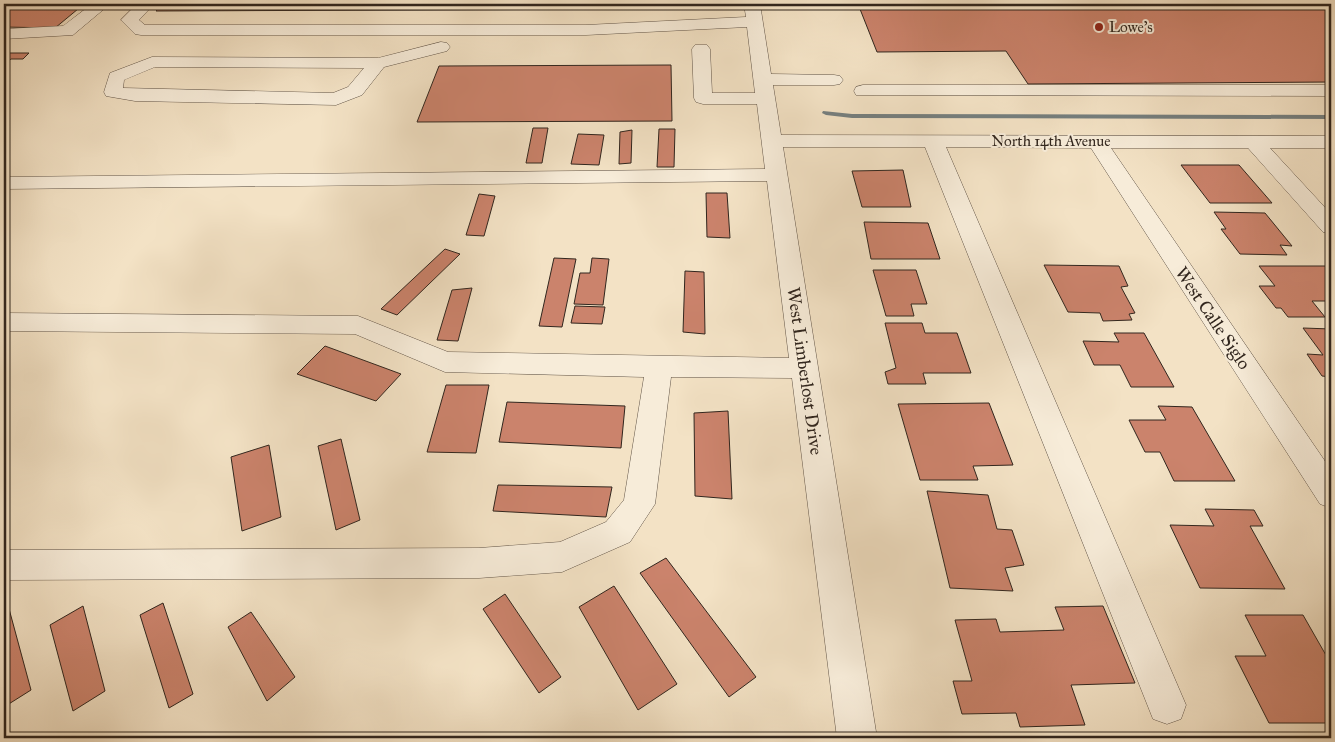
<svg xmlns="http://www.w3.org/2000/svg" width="1335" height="742" font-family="'IM FELL Great Primer',serif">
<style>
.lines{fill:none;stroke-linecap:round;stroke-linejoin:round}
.stream{fill:#757f7f;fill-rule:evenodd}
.building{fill:#cb836c;stroke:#31261e}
.minor-casing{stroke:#625548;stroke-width:1}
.minor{fill:#f7ecd9;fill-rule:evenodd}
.poi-dot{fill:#8f2418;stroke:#f7ecd9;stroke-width:2}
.labels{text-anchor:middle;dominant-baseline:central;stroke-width:4;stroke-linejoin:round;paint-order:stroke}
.far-poi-label{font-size:15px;fill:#31261e;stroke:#f7ecd9;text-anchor:start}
.far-street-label{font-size:15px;fill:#31261e;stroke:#f7ecd9}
.street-label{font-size:18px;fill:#31261e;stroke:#f7ecd9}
</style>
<rect width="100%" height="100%" fill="#f3e2c5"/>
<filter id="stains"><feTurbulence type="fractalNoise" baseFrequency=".004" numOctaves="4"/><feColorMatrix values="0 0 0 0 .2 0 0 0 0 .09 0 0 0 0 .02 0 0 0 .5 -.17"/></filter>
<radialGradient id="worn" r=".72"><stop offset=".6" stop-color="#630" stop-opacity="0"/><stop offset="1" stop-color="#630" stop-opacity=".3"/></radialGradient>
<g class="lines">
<path class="stream" d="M823,111l29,3 479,1v4l-479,-1 -26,-3 -4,-2z"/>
</g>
<path class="building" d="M4,4h80l-29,24 -51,-1z
M163,4h487v5l-494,2z
M858,4h473v78l-303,2 -22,-33 -129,1z
M4,53h25l-6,6h-12l-7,5z
M671,65l1,56 -255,1 22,-56z
M533,128h15l-6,35h-16z
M659,129h16l-1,38h-17z
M632,130l-1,33 -12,1 1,-32z
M578,134l26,1 -5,30 -28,-1z
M1181,165h58l33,38h-62z
M903,170l8,37h-49l-10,-36z
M706,193h21l3,45 -23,-1z
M479,194l16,2 -11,40 -18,-1z
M1214,212l51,1 27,33 -12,-1 7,10 -47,-1 -19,-25h5z
M864,222l64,1 12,36h-69z
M445,249l15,5 -63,61 -16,-6z
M554,258l22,1 -14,68 -23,-1z
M592,258l17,1 -6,46 -29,-1 6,-31h10z
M1044,265l75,1 9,20 -7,1 14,26 -6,1 3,6 -29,1 -3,-8 -32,-1z
M1259,266h66l6,7v35l-6,-7h-13l13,16h-37l-7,-9h-5l-17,-22h16z
M873,270h43l11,34h-16l3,12h-28z
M685,271l19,1 1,62 -22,-2z
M472,288l-14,53 -21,-1 15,-50z
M575,306l30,1 -3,17 -31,-1z
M885,323h37l3,10h32l14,40h-48l3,11h-38l-3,-12 11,-4z
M1303,328l28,1v48l-9,-1 -15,-22 16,1z
M1114,333h30l30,54h-43l-11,-22h-26l-11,-24 36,1z
M325,346l76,28 -25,27 -79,-27z
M446,385h43l-13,68 -49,-1z
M507,402l118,4 -4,42 -122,-6z
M989,403l24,62 -40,1 5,14h-58l-22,-76z
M1158,406l34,1 43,74h-61l-14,-29h-15l-16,-32h37z
M728,411l4,88 -37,-3 -1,-83z
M341,439l19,81 -24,10 -18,-84z
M269,445l12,72 -39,14 -11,-74z
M498,485l114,2 -6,30 -113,-6z
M927,491l61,4 9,34 15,1 12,35 -19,3 8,23 -63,-3z
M1205,509l49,1 9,16h-13l35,63 -85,-1 -30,-63 44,1z
M666,558l90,119 -27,20 -89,-124z
M614,586l63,98 -39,26 -59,-103z
M5,594l26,96 -27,17v-112z
M505,594l56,83 -22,16 -56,-84z
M163,603l30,91 -24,14 -29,-93z
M83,606l22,85 -32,20 -23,-86z
M1103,606l32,77 -64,2 14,40 -65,2 -4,-14 -54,1 -9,-33h19l-17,-61 41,-1 4,13 64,-2 -9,-23z
M251,612l44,65 -28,24 -39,-74z
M1245,615h58l28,49v59h-62l-34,-67h31z"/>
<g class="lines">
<g class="minor-casing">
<path id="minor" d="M92,4h18l-37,31 -69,4v-10l59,-3z
M137,4h17l-15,16 6,5h441l160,-8 -2,-13h16l11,70 63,1 6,1 3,4 -3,4 -6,1h-61l8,50 550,1v12h-61l61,66v20l-8,-2 -75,-84h-137l220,322v38l-11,-4 -229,-356 -145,-1 240,558 -5,14 -14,5 -14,-5 -228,-572h-142l94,591h-40l-45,-360 -121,-1 -16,127 -25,38 -68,30 -83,6 -475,2v-30l475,-2 81,-6 46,-20 18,-22 20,-123 -199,-5 -90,-38 -351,-3v-18l354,3 90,36 341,6 -22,-177 -763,8v-12l761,-8 -8,-65h-54l-7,-2 -2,-4 -2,-49 3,-4h12l3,4 2,44h43l-8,-66 -161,8h-445l-6,-1 -14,-14z
M441,42l6,1 3,4 -3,4 -63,16 -22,28 -26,10 -201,-4 -29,-5 -2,-4 6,-19 42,-16 226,1zM155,67l209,1 -16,19 -15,6 -210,-5 1,-8z
M863,85h468v11l-475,-1 -2,-4 2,-4z"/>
</g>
<use href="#minor" class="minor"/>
</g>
<circle class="poi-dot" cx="1099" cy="27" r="5"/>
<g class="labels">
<g class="far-poi-label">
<text x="1109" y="27">Lowe's</text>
</g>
<g class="far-street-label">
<text x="1051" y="141">North 14th Avenue</text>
</g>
<g class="street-label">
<text transform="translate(1213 318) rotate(56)">West Calle Siglo</text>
<text transform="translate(805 371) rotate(82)">West Limberlost Drive</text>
</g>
</g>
<rect width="1335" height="742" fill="none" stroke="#f3e2c5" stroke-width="20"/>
<rect x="5" y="5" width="1325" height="732" fill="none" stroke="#31261e" stroke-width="2.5"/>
<rect x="10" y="10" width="1315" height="722" fill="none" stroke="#31261e"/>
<rect width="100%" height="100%" filter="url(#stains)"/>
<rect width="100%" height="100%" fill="url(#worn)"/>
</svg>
